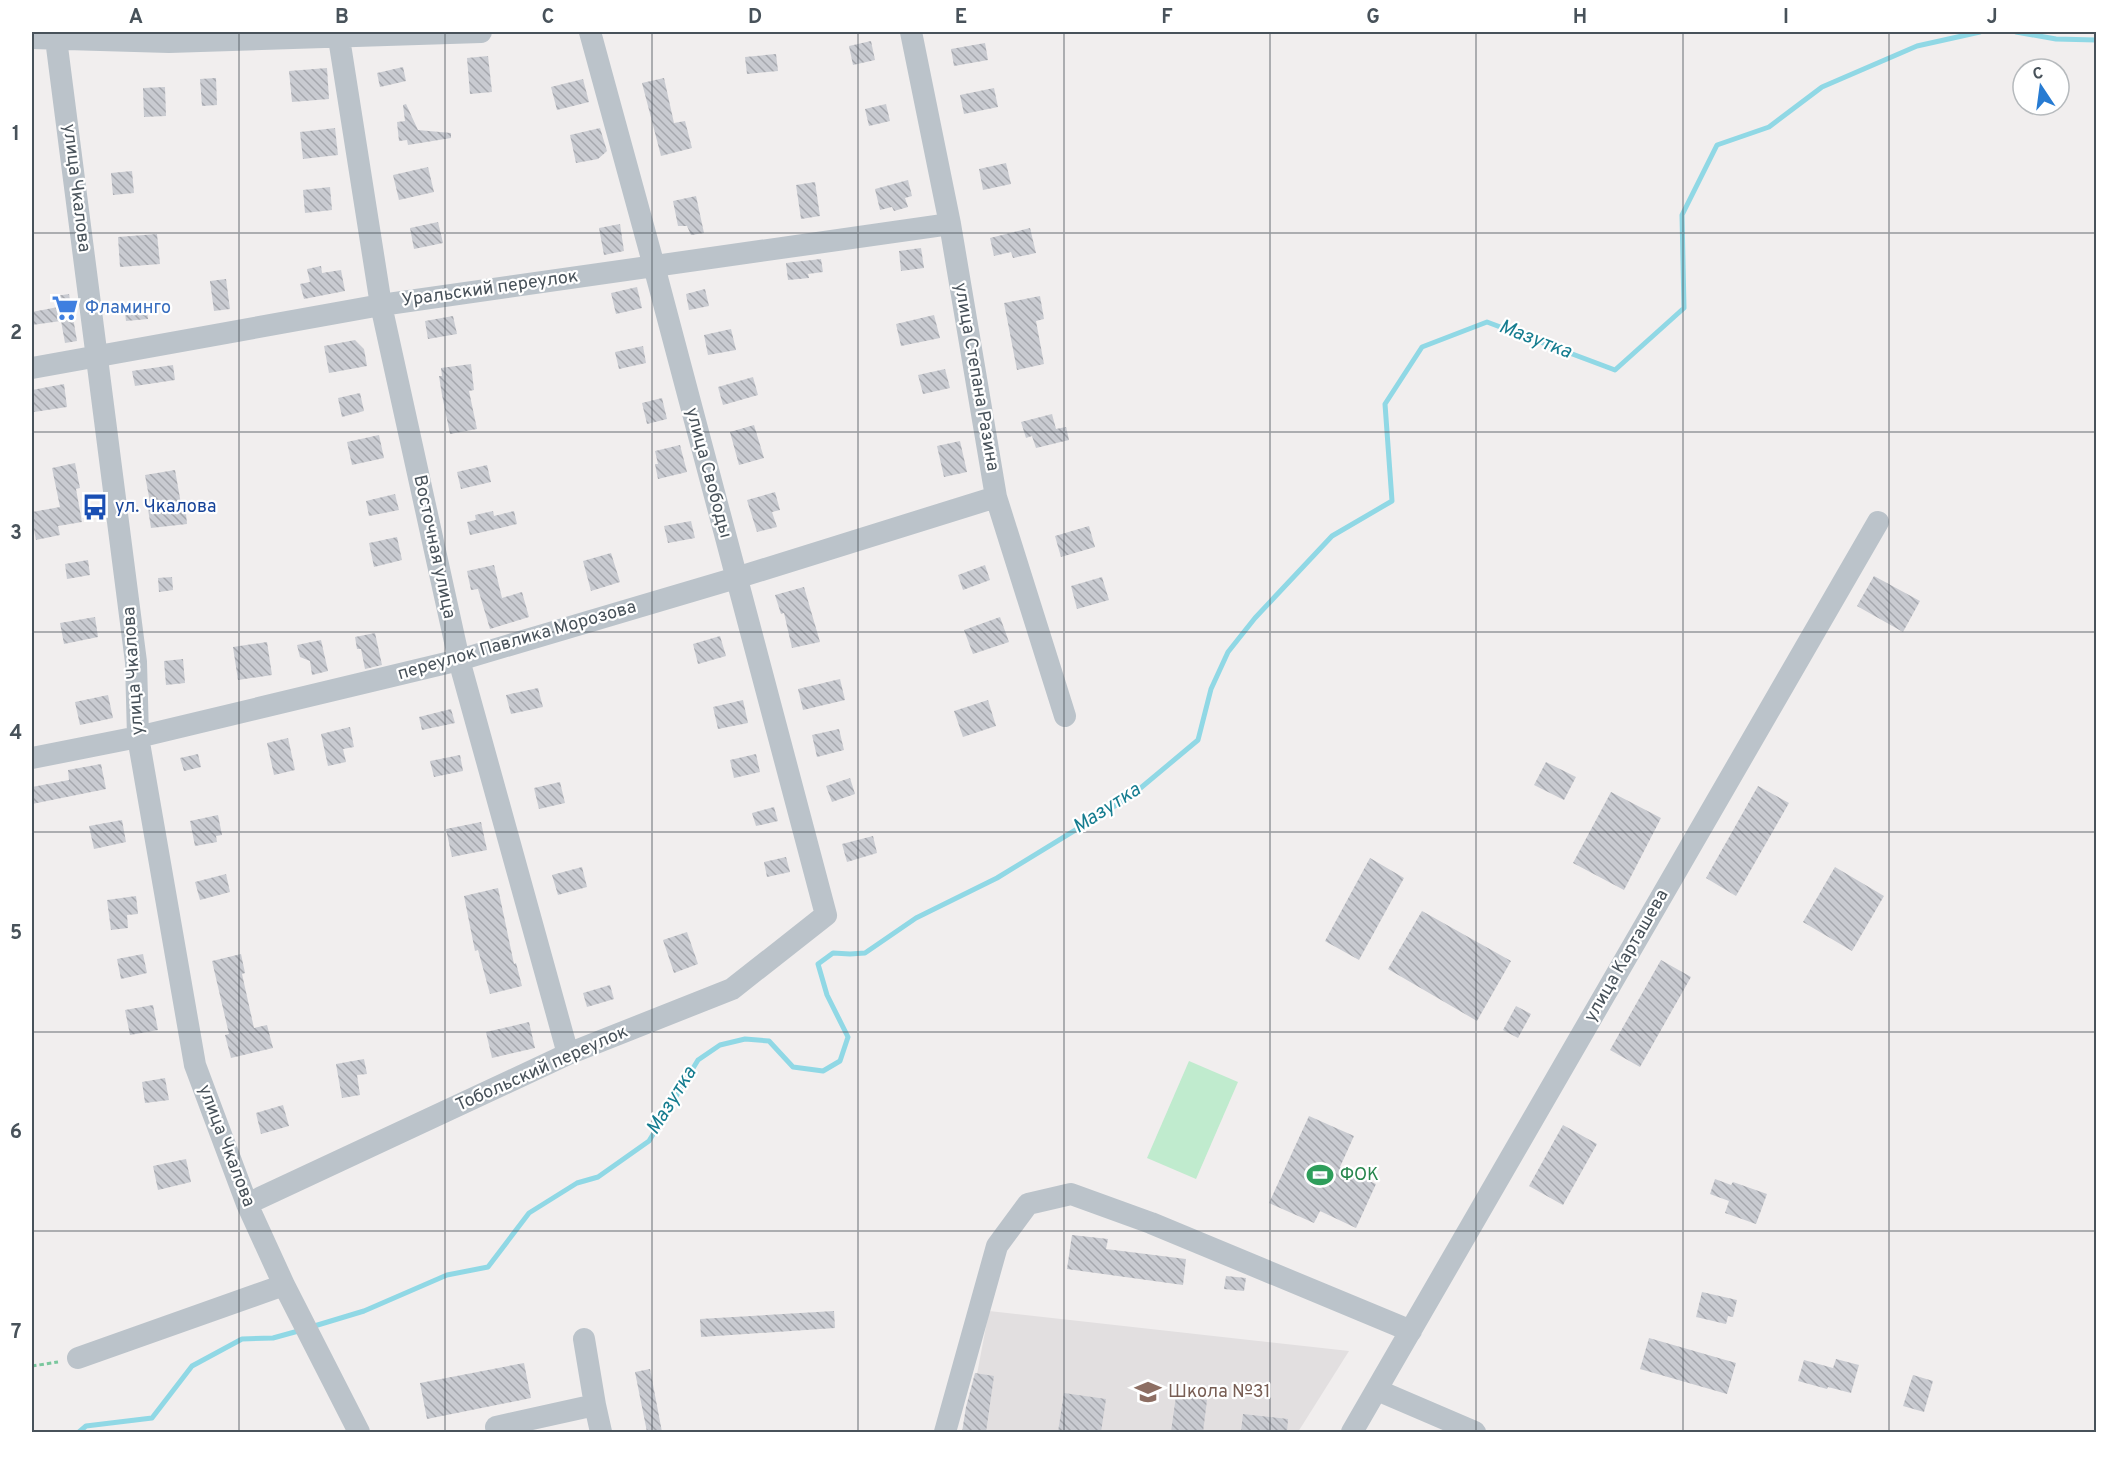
<svg xmlns="http://www.w3.org/2000/svg" width="2128" height="1464" font-family="Overpass,sans-serif">
<style>
.education{fill:#e2dfe0}
.green{fill:#c0ebce}
.lines{fill:none;stroke-linecap:round;stroke-linejoin:round}
.stream{stroke:#90d8e5;stroke-width:5}
.building{fill:url(#building-back-hatch)}
.path{stroke:#7ac79d;stroke-width:3;stroke-dasharray:4.5 3;stroke-linecap:butt}
.minor{stroke:#bbc3ca;stroke-width:22}
.grid{fill:none;stroke:#48525a;stroke-width:1.5;stroke-opacity:0.55}
.labels{text-anchor:middle;dominant-baseline:central;stroke-width:4.5;stroke-linejoin:round;paint-order:stroke}
.street-label{font-size:18px;fill:#48525a;stroke:#fff}
.shop-label{font-size:18px;fill:#366cbe;stroke:#fff;text-anchor:start}
.transit-label{font-size:18px;fill:#164399;stroke:#fff;text-anchor:start}
.leisure-label{font-size:18px;fill:#27864d;stroke:#fff;text-anchor:start}
.education-label{font-size:18px;fill:#785e54;stroke:#fff;text-anchor:start}
.water-label{font-size:20px;font-style:italic;fill:#167d90;stroke:#fff}
.neatline{fill:none;stroke:#48525a;stroke-width:2}
.grid-label{font-size:20px;text-anchor:middle;font-weight:bold;fill:#48525a}
</style>
<defs>
<pattern id="building-back-hatch" width="6" height="6" patternUnits="userSpaceOnUse" patternTransform="scale(1.5)"><rect width="6" height="6" fill="#c9cbd1"/><path d="M-1 5l2 2M0 0l6 6M5-1l2 2" fill="none" stroke="#a5a7ad"/></pattern>
</defs>
<rect width="100%" height="100%" fill="#f1eeee"/>
<path class="education" d="M989,1311l360,40 -51,81h-332z"/>
<path class="green" d="M1189,1061l49,21 -42,97 -49,-21z"/>
<g class="lines">
<path class="stream" d="M2016,32l40,7 40,1
M311,1327l53,-16 83,-36 41,-8 41,-54 48,-30 21,-6 51,-36 49,-81 22,-15 25,-6 24,2 24,26 30,4 17,-10 8,-24 -21,-42 -9,-31 15,-11 17,1 15,-1 51,-35 81,-40 134,-82 67,-56 13,-51 17,-37 27,-34 77,-82 60,-35 -7,-97 37,-57 65,-25 128,48 69,-62 -2,-93 35,-70 52,-18 53,-40 95,-41 63,-14
M79,1432l7,-6 66,-8 40,-52 50,-27 31,-1 29,-8"/>
</g>
<path class="building" d="M871,41l4,19 -22,5 -4,-19z
M985,43l3,17 -34,6 -3,-17z
M776,54l2,17 -31,3 -2,-17z
M488,56l4,36 -22,2 -3,-36z
M403,67l3,14 -26,6 -3,-14z
M327,68l2,31 -37,3 -3,-31z
M216,78l1,27 -15,1 -2,-27z
M664,78l10,45 11,-2 7,27 -31,8 -19,-73z
M583,79l6,23 -32,8 -6,-23z
M165,87l1,29 -22,1 -1,-29z
M994,88l4,19 -34,7 -4,-19z
M406,104l12,26 33,3v5l-43,7 -1,-5 -8,1 -2,-19 8,-1 -2,-16z
M886,104l4,17 -21,5 -4,-17z
M335,128l3,27 -35,4 -3,-27z
M600,128l7,23 -9,8 -22,4 -6,-28z
M1006,163l5,21 -28,6 -4,-21z
M428,167l6,25 -35,8 -6,-25z
M132,171l2,22 -21,2 -2,-22z
M908,180l4,16 -7,2 3,9 -14,4 -2,-4 -12,3 -5,-21z
M815,182l5,34 -19,3 -5,-34z
M330,187l2,23 -27,3 -2,-23z
M696,196l8,37 -13,2 -4,-9h-9l-5,-25z
M438,222l5,21 -29,6 -4,-21z
M620,224l4,27 -20,4 -5,-27z
M1030,228l6,25 -23,5 -2,-6 -17,4 -4,-18z
M157,234l3,30 -40,3 -2,-30z
M921,248l3,20 -23,3 -2,-20z
M821,259l2,13 -15,2 1,4 -21,2 -2,-17z
M321,266l1,7 19,-3 4,21 -41,8 -4,-15 10,-2 -3,-13z
M226,279l4,30 -16,2 -4,-30z
M637,287l5,21 -26,6 -5,-21z
M705,289l4,17 -20,4 -3,-16z
M69,294l8,47 -12,2 -4,-22 -29,4v-13l26,-5 -2,-11z
M1040,296l4,23 -8,2 8,43 -27,6 -13,-67z
M146,303l2,16 -22,2 -2,-16z
M934,315l6,23 -39,8 -5,-22z
M453,316l4,18 -29,5 -3,-18z
M731,329l5,21 -28,5 -4,-20z
M355,340l9,9 3,17 -38,7 -5,-27z
M643,346l3,17 -27,6 -4,-17z
M471,364l3,26 -5,1 8,38 -27,5 -8,-39 -3,-19h3l-1,-8z
M173,365l2,15 -40,6 -3,-15z
M945,369l5,19 -27,6 -5,-19z
M753,377l5,18 -35,10 -5,-18z
M64,384l3,23 -33,5 -2,-22z
M360,393l4,18 -22,6 -4,-19z
M662,398l5,21 -20,5 -5,-21z
M1052,414l4,15 10,-2 3,13 -33,8 -4,-12 -6,2 -5,-16z
M754,425l10,33 -25,7 -9,-33z
M379,435l5,23 -32,7 -5,-23z
M960,441l7,31 -23,5 -7,-31z
M680,445l7,27 -29,7 -3,-15h3l-3,-13z
M75,463l5,25 -4,1 6,33 -24,4 2,9 -24,5 -2,-10 -2,1v-19l28,-5 -8,-39z
M487,465l4,17 -30,7 -4,-17z
M175,470l6,34h4l2,20 -36,4 -3,-19 3,-1 -6,-33z
M775,492l5,18 -8,2 5,15 -20,5 -10,-32z
M395,494l4,16 -30,6 -3,-15z
M493,511l1,5 20,-5 3,13 -47,11 -3,-13 9,-2 -1,-5z
M691,521l4,17 -27,5 -4,-17z
M1089,526l6,21 -34,10 -6,-21z
M397,537l5,23 -28,7 -5,-24z
M611,553l9,29 -29,9 -8,-30z
M88,560l2,15 -23,4 -2,-15z
M494,565l8,33 20,-6 7,25 -39,12 -12,-40 -7,1 -4,-19z
M985,565l5,15 -27,10 -5,-15z
M1874,576l46,25 -17,31 -46,-26z
M172,577l1,13 -14,2 -1,-14z
M1102,577l7,23 -32,9 -6,-23z
M804,587l16,55 -28,6 -8,-35 -3,1 -6,-19z
M95,617l3,20 -34,7 -4,-21z
M1000,617l9,25 -36,12 -9,-24z
M375,633l7,32 -17,4 -4,-20h-4l-2,-12z
M720,636l6,20 -28,8 -5,-20z
M321,640l7,31 -16,4 -2,-14 -10,-4 -3,-12z
M267,642l5,33 -34,5 -5,-33z
M183,659l2,24 -19,2 -2,-24z
M840,679l5,21 -42,10 -5,-21z
M538,688l5,19 -32,7 -5,-19z
M108,695l5,23 -33,7 -5,-23z
M743,700l5,23 -30,6 -5,-22z
M988,700l8,26 -33,11 -9,-26z
M451,709l4,14 -33,7 -3,-13z
M350,727l4,20 -11,2 3,13 -18,4 -7,-32z
M839,729l5,21 -27,7 -5,-22z
M288,738l7,32 -21,5 -7,-32z
M198,754l3,13 -17,4 -4,-13z
M756,754l4,18 -26,6 -4,-18z
M460,755l3,16 -29,6 -4,-16z
M1546,762l30,15 -12,23 -30,-15z
M101,764l5,25 -74,15v-17l37,-7 -1,-10z
M850,778l5,16 -23,8 -6,-16z
M560,782l5,21 -26,6 -5,-21z
M1758,786l31,17 -53,93 -30,-18z
M1611,792l50,26 -37,72 -51,-27z
M774,807l4,14 -22,5 -4,-13z
M218,815l4,20 -6,1 1,6 -22,4 -5,-25z
M122,820l4,22 -32,7 -5,-23z
M481,822l6,28 -35,7 -6,-28z
M873,836l4,17 -30,9 -5,-18z
M786,857l4,15 -23,5 -3,-15z
M1370,858l34,20 -45,82 -34,-19z
M582,867l5,20 -29,8 -6,-20z
M1835,867l49,29 -32,55 -49,-29z
M226,874l4,18 -30,8 -5,-18z
M498,888l16,76 2,-1 6,23 -32,8 -12,-44 -3,1 -11,-55z
M136,896l2,18 -11,1 1,13 -17,2 -4,-30z
M1422,911l89,50 -34,60 -89,-52z
M687,932l11,32 -24,9 -11,-33z
M143,954l4,19 -26,6 -4,-20z
M241,954l4,19 -3,1 12,54 13,-3 6,23 -42,10 -6,-23 4,-1 -17,-73z
M1661,960l30,17 -51,90 -30,-17z
M610,985l4,14 -27,8 -4,-14z
M153,1005l5,25 -28,5 -5,-25z
M1516,1006l15,8 -13,24 -15,-8z
M529,1022l6,26 -43,10 -6,-26z
M364,1059l3,15 -10,1 3,20 -18,3 -6,-34z
M165,1078l4,22 -24,3 -3,-21z
M283,1105l6,21 -28,8 -5,-21z
M1309,1116l45,20 -14,31 36,17 -20,44 -36,-17 -6,12 -45,-20z
M1563,1125l34,19 -34,61 -34,-19z
M186,1159l5,23 -33,8 -5,-24z
M1715,1179l16,6 2,-3 34,12 -11,30 -31,-11 4,-12 -19,-7z
M1072,1235l36,4 -2,10 80,10 -3,26 -116,-16z
M1226,1276l20,2 -2,13 -20,-2z
M1702,1292l35,8 -4,17 -5,-1 -2,8 -30,-7z
M834,1311l1,17 -134,9 -1,-18z
M1649,1338l87,25 -9,31 -87,-25z
M1836,1359l23,6 -8,28 -23,-6 -1,2 -29,-8 6,-21 29,8z
M524,1363l7,35 -104,21 -7,-36z
M650,1369l12,63h-15l-12,-60z
M975,1373l19,3 -8,56h-24l4,-25z
M1913,1375l20,6 -9,31 -21,-6z
M1064,1393l42,6 -5,33h-43z
M1176,1396l31,4 -4,32h-32z
M1243,1414l45,5 -1,13h-46z"/>
<g class="lines">
<path class="path" d="M32,1366l26,-4"/>
<path class="minor" d="M338,32l43,273 78,355 109,394
M911,32l39,192 46,273 69,219
M32,38l137,4 312,-10
M56,39l80,623 2,75 57,328 52,139 37,81 75,147
M32,368l349,-63 569,-81
M32,758l106,-21 321,-77 277,-82 260,-81
M247,1204l321,-150 164,-65 94,-74 -172,-649 -64,-234
M584,1339l11,66
M78,1358l206,-73
M1377,1390l98,42
M498,1432l-2,-5 99,-22 6,27
M945,1432l52,-186 31,-42 43,-10 80,29 260,108
M1352,1432l526,-910"/>
</g>
<path class="grid" d="M239,32v1400M445,32v1400M652,32v1400M858,32v1400M1064,32v1400M1270,32v1400M1476,32v1400M1683,32v1400M1889,32v1400M32,233h2064M32,432h2064M32,632h2064M32,832h2064M32,1032h2064M32,1231h2064"/>
<defs>
<g id="supermarket-bare" transform="scale(2.07)"><path d="M-6-5.5h2.5l.6 2H6L4.5 2H-2.5L-4.4-4H-6ZM-1.5 3.2a1.3 1.3 0 1 0 .1 0ZM3 3.2a1.3 1.3 0 1 0 .1 0Z" fill="#3f7fe0" stroke="#fff" stroke-width="2.5" paint-order="stroke"/></g>
<g id="bus-bare" transform="scale(2.07)"><path d="M-5-6H5V4H4V6H2V4H-2V6H-4V4H-5ZM-3.5-4V0h7V-4ZM-3.5 1.2v1.5H-2V1.2ZM2 1.2v1.5H3.5V1.2Z" fill="#1a4fb4" stroke="#fff" stroke-width="2.5" paint-order="stroke"/></g>
<g id="stadium-bare" transform="scale(2.07)"><path d="M0-5a6.5 5 0 1 0 0 10a6.5 5 0 1 0 0-10ZM-3.5-1.8h7v3.6h-7Z" fill="#2e9e5b" stroke="#fff" stroke-width="2.5" paint-order="stroke"/></g>
<g id="school-bare" transform="scale(2.07)"><path d="M0-5L7-2L0 1L-7-2ZM-4 1L0 2.5L4 1V4Q0 6-4 4Z" fill="#8d6e63" stroke="#fff" stroke-width="2.5" paint-order="stroke"/></g>
</defs>
<g fill-rule="evenodd">
<use href="#supermarket-bare" x="65" y="308"/>
<use href="#bus-bare" x="95" y="507"/>
<use href="#stadium-bare" x="1320" y="1175"/>
<use href="#school-bare" x="1148" y="1392"/>
</g>
<g class="labels">
<g class="street-label">
<text transform="translate(76 188) rotate(83)">улица Чкалова</text>
<text transform="translate(490 289) rotate(-8)">Уральский переулок</text>
<text transform="translate(976 377) rotate(80)">улица Степана Разина</text>
<text transform="translate(708 473) rotate(75)">улица Свободы</text>
<text transform="translate(434 547) rotate(78)">Восточная улица</text>
<text transform="translate(517 641) rotate(-16)">переулок Павлика Морозова</text>
<text transform="translate(134 671) rotate(-94)">улица Чкалова</text>
<text transform="translate(1627 956) rotate(-60)">улица Карташева</text>
<text transform="translate(542 1069) rotate(-24)">Тобольский переулок</text>
<text transform="translate(226 1146) rotate(69)">улица Чкалова</text>
</g>
<g class="shop-label">
<text x="85" y="308">Фламинго</text>
</g>
<g class="transit-label">
<text x="115" y="507">ул. Чкалова</text>
</g>
<g class="leisure-label">
<text x="1340" y="1175">ФОК</text>
</g>
<g class="education-label">
<text x="1168" y="1392">Школа №31</text>
</g>
<g class="water-label">
<text transform="translate(1535 340) rotate(21)">Мазутка</text>
<text transform="translate(1107 809) rotate(-33)">Мазутка</text>
<text transform="translate(672 1101) rotate(-58)">Мазутка</text>
</g>
</g>
<rect width="2128" height="1464" fill="none" stroke="#ffffff" stroke-width="66"/>
<g transform="translate(2041 87) rotate(347)"><circle r="28" fill="#ffffff" stroke="#b6babd" stroke-width="1.5"/>
<path d="M0-4.5L10 22L0 15L-10 22Z" fill="#277bd2"/>
<text y="-9" font-size="16" font-weight="bold" text-anchor="middle" fill="#48525a">С</text>
</g>
<rect x="33" y="33" width="2062" height="1398" class="neatline"/>
<g class="grid-label">
<text x="136" y="23">A</text>
<text x="342" y="23">B</text>
<text x="548" y="23">C</text>
<text x="755" y="23">D</text>
<text x="961" y="23">E</text>
<text x="1167" y="23">F</text>
<text x="1373" y="23">G</text>
<text x="1580" y="23">H</text>
<text x="1786" y="23">I</text>
<text x="1992" y="23">J</text>
<text x="16" y="140">1</text>
<text x="16" y="339">2</text>
<text x="16" y="539">3</text>
<text x="16" y="739">4</text>
<text x="16" y="939">5</text>
<text x="16" y="1138">6</text>
<text x="16" y="1338">7</text>
</g>
</svg>
